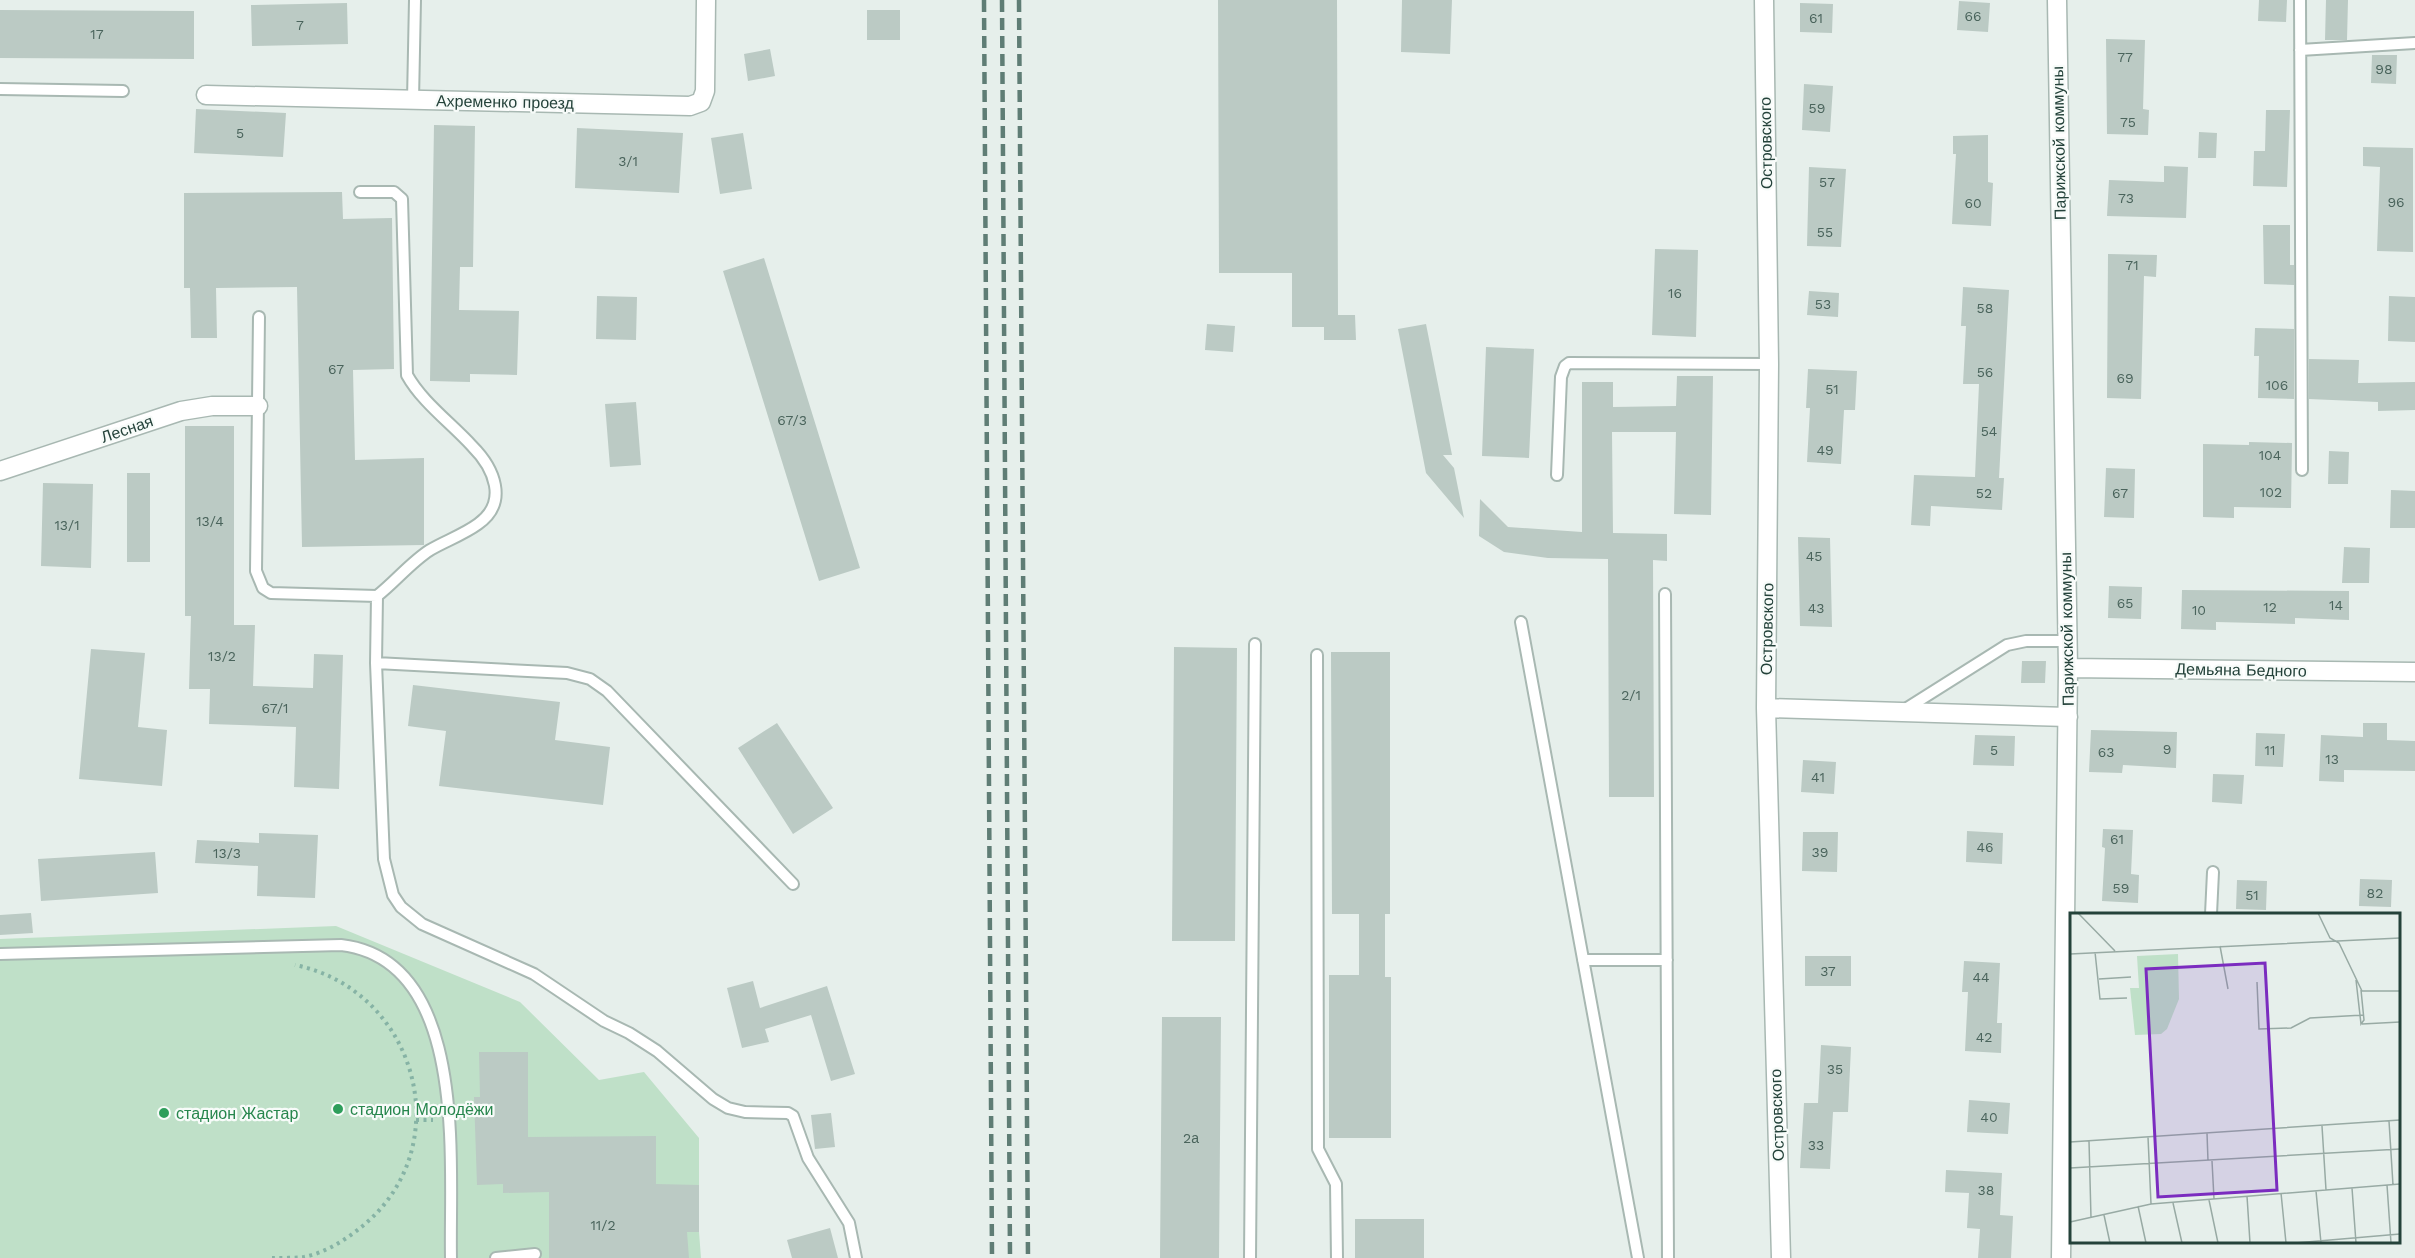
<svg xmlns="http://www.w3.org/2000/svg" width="2415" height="1258" font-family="'Work Sans',sans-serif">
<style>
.green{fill:#bfe0c8}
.building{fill:#bbcac4}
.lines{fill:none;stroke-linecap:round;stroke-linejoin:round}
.lane-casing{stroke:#a8b8b2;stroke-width:14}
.street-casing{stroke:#a8b8b2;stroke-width:21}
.path{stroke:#86b3a5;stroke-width:4;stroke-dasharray:3 4.5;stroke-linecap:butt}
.lane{stroke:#fff;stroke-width:10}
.street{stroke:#fff;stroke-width:18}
.rail{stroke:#5f7d75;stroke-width:4.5;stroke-dasharray:12 6;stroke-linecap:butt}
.leisure-dot{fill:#2e9e5b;stroke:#f7fbf9;stroke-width:2}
.labels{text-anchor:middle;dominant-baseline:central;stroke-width:4.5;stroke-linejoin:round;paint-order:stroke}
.number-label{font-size:14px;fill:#4a645c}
.street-label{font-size:16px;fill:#24423a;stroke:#f7fbf9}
.leisure-label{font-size:16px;fill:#27864d;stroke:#f7fbf9;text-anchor:start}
.inset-road{fill:none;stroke:#98aaa4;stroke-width:1.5}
.view{fill:#7b2cbf;fill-opacity:0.15;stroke:#7b2cbf;stroke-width:3}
.inset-edge{fill:none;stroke:#24423a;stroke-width:3}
</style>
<rect width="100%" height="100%" fill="#e6efeb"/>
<path class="green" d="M336,926l184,76 79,78 45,-8 55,66v94l2,26h-701v-319z"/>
<path class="building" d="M1218,0h119l1,315h17l1,25h-32v-13h-32v-54h-73z
M1402,0h50l-2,54 -49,-2z
M2259,0h28l-1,22 -28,-1z
M2326,0h22l-1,40h-22z
M1959,1l31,2 -2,29 -31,-2z
M347,3l1,41 -96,2 -1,-41z
M1800,3l33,1 -1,29 -32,-1z
M0,10l194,1v48l-194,-1z
M867,10h33v30h-33z
M2106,39l39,1 -2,69 6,1 -1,25 -41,-1z
M770,49l5,27 -27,5 -4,-27z
M2372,55h25l-1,29 -25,-1z
M1804,84l29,2 -3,46 -28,-2z
M196,109l90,4 -3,44 -89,-4z
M2266,110h24l-3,77 -34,-1 1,-35h11z
M434,125l41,1 -2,141h-13l-1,43 60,1 -2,64 -47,-1v8l-40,-1z
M577,128l106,5 -4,60 -104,-5z
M2199,132l18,1 -1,25h-18z
M743,133l9,56 -32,5 -9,-56z
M1988,135v47l5,1 -2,43 -39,-2 4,-70h-3v-18z
M2363,147l50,1v104l-36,-1 3,-84 -17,-1z
M2164,166l24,1 -2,51 -79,-2 2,-36 55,2z
M1809,167l37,2 -5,78 -34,-1z
M342,192l1,27 49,-1 2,151 -41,1 2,90 69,-2v87l-122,2 -5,-260 -81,1 1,50h-26l-1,-50h-6v-95z
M2263,225h27v40h4v20l-30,-1z
M1655,249l43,1 -2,87 -44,-2z
M2108,254l49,1 -1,22 -12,-1 -3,123 -34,-1z
M764,258l96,310 -41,13 -96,-310z
M1963,287l46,3 -10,188h5l-2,32 -71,-4 -1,20 -19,-1 3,-50 61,2 4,-93h-16l3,-58h-5z
M1809,291l30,2 -1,24 -31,-2z
M597,296l40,1 -1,43 -40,-1z
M2389,296l26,1v45l-27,-1z
M1207,324l28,2 -2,26 -28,-2z
M1426,324l26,131h-9l11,13 10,50 -38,-45 -28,-144z
M2255,328l39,1v70l-36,-1 1,-42h-5z
M1486,347l48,2 -5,109 -47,-2z
M2309,359l50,1 -1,23 57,-1v28l-37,1v-9l-69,-3z
M1808,369l49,2 -2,39h-11l-3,54 -34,-2 3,-54h-4z
M1677,376h36l-2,139 -37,-1 2,-82h-64l1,101 54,1v27l-14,-1 1,237h-45l-1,-238 -60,-1 -44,-6 -25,-16 1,-37 28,28 74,5v-150h31v25l63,-1z
M636,402l5,63 -31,2 -5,-63z
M185,426h49v199h21l-2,61 60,2 1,-34 29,1 -4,134 -45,-2 2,-60 -87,-3 1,-35h-21l2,-73h-6z
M2249,442l43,1 -1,65 -57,-1v11l-31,-1v-73l46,1z
M2329,451l20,1 -1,32h-20z
M2106,468l29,1 -1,49 -30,-1z
M127,473h23v89h-23z
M43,483l50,1 -2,84 -50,-2z
M2391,490l24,1v37h-25z
M1798,537l32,1 2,89 -32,-1z
M2344,547l26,1 -1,35h-27z
M2109,586l33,1 -1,32 -33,-1z
M2182,590l167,1v29l-54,-2v6l-79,-2v8l-35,-1z
M1174,647l63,1 -2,293h-63z
M91,649l54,4 -7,74 29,3 -5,56 -83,-7z
M1331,652h59v262h-5v63h6v161h-62v-163h30v-61h-27z
M2022,661h24l-1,22h-24z
M413,685l147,17 -5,38 55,7 -7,58 -164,-19 7,-55 -38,-5z
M777,723l56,85 -40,26 -55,-86z
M2363,723h24v17l28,1v30l-71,-1v12l-25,-1 2,-46 42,2z
M2091,730l86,2 -1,36 -53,-3 -1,8 -33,-1z
M2256,733l29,1 -2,33 -28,-1z
M1975,735l40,1 -1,30 -41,-1z
M1803,760l33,2 -2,32 -33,-2z
M2213,774l31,1 -2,29 -30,-2z
M2103,829l30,1 -2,44 8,1 -1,28 -36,-2 3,-53 -3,-1z
M1967,831l36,2 -1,31 -36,-2z
M1803,832h35l-1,40 -35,-1z
M259,833l59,2 -3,63 -58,-2 1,-30 -63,-3 2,-23 62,3z
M155,852l3,41 -117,8 -3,-42z
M2360,879l32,1 -1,27 -32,-1z
M2237,880l30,1 -1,29 -30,-1z
M31,913l2,20 -33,2v-20z
M1805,956h46v30h-46z
M1964,961l36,2 -3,60h5l-1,30 -36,-2 3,-59h-6z
M753,981l7,27 67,-22 28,88 -24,7 -20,-66 -46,14 4,13 -27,6 -15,-60z
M1162,1017h59l-2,241h-59z
M1821,1045l30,2 -3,65h-15l-3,57 -30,-1 4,-65h14z
M479,1052h49v85l128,-1v48l43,1v47h-12l2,26h-140v-66l-46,1v-9l-26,1 -3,-88h6z
M1969,1100l41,3 -2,31 -41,-2z
M831,1113l4,34 -20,2 -4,-34z
M1946,1170l56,3 -2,42 13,1 -2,42h-33l2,-29 -13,-1 2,-35 -24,-1z
M1355,1219h69v39h-69z
M830,1228l8,30h-46l-5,-18z"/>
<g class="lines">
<g class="lane-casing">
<path id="lane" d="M2300,0l2,470
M2300,50l115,-7
M0,89l123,2
M413,100l2,-100
M360,192h34l8,7 5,176c15,27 44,48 65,71 22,22 37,56 6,78 -15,11 -33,17 -48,26 -19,12 -35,32 -53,46
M259,317l-3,254 7,17 8,5 106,3 -1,67 8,196 9,36 8,12 21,17 112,50 70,47 25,12 28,18 56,48 15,9 17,4 43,1 5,3 15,42 41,65 7,35
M1557,475l4,-98 4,-11 4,-3 200,1
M1665,594l3,664
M1521,622l117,636
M1317,655l1,494 18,35 1,74
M376,663l191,10 23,6 17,12 186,193
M1904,710l103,-65 19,-4h42
M2211,914l2,-42
M0,954l341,-9c129,15 108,220 110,313
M1583,960h84
M496,1258l39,-4
M1250,1258l5,-614"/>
</g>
<g class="street-casing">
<path id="street" d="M1764,0l5,364 -3,344 15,550
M2057,0l11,668 -7,590
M206,95l484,11 11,-4 4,-11 1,-91
M0,471l181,-60 31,-5h46
M2068,668l347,4
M1766,708l302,9"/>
</g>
<path class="path" d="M416,1120h17
M272,1258c10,0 22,0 32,-1 20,-4 40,-16 56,-29 101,-79 58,-238 -65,-263"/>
<use href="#lane" class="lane"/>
<use href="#street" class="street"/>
<path class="rail" d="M984,0l8,1258
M1002,0l8,1258
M1019,0l9,1258"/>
</g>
<g class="leisure-dot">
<circle cx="338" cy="1109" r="6"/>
<circle cx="164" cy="1113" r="6"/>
</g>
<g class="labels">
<g class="number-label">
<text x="1973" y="16">66</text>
<text x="1816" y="18">61</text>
<text x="300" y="25">7</text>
<text x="97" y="34">17</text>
<text x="2125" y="57">77</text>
<text x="2384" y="69">98</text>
<text x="1817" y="108">59</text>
<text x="2128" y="122">75</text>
<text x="240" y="133">5</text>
<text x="628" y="161">3/1</text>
<text x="1827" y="182">57</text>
<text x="2126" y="198">73</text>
<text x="2396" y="202">96</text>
<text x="1973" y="203">60</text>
<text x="1825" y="232">55</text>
<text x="2132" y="265">71</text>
<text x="1675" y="293">16</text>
<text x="1823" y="304">53</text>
<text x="1985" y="308">58</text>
<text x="336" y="369">67</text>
<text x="1985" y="372">56</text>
<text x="2125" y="378">69</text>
<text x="2277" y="385">106</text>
<text x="1832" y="389">51</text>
<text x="792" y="420">67/3</text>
<text x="1989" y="431">54</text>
<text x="1825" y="450">49</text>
<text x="2270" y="455">104</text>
<text x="2271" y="492">102</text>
<text x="1984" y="493">52</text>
<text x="2120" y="493">67</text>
<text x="210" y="521">13/4</text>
<text x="67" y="525">13/1</text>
<text x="1814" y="556">45</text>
<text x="2125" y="603">65</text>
<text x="2336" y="605">14</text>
<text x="2270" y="607">12</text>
<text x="1816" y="608">43</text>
<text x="2199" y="610">10</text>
<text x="222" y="656">13/2</text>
<text x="1631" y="695">2/1</text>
<text x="275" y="708">67/1</text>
<text x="2167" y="749">9</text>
<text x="1994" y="750">5</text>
<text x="2270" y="750">11</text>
<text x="2106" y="752">63</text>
<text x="2332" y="759">13</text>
<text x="1818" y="777">41</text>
<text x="2117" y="839">61</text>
<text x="1985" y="847">46</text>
<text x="1820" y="852">39</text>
<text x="227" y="853">13/3</text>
<text x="2121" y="888">59</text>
<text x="2375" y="893">82</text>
<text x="2252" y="895">51</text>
<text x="1828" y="971">37</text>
<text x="1981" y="977">44</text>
<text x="1984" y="1037">42</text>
<text x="1835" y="1069">35</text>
<text x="1989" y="1117">40</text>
<text x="1191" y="1138">2а</text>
<text x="1816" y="1145">33</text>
<text x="1986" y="1190">38</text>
<text x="603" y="1225">11/2</text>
</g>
<g class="street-label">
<text transform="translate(505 102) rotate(1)">Ахременко проезд</text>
<text transform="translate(1766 143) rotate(-91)">Островского</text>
<text transform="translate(2059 143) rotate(-91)">Парижской коммуны</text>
<text transform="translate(127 429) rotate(-19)">Лесная</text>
<text transform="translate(1767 629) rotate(-89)">Островского</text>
<text transform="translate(2067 629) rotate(-91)">Парижской коммуны</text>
<text transform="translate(2241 670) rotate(1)">Демьяна Бедного</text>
<text transform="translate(1777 1115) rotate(-92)">Островского</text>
</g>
<g class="leisure-label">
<text x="350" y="1109">стадион Молодёжи</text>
<text x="176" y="1113">стадион Жастар</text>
</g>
</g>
<g transform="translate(2070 913)">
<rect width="330" height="330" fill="#e6efeb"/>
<path d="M108,41l1,45 -12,30 -6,5 -26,1 -5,-47h9l-2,-32z" fill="#bfe0c8"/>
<path class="inset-road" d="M8,0l37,38M248,0l12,25 9,5 23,48h38M150,33l8,43M25,39l5,47 27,-1M0,41l330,-16M29,66l32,-2M286,67l5,44 3,-4 -3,-30M187,69l2,47 32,-1 19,-10 54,-3M292,111l38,-2M319,208l4,64M252,213l4,64M137,220l1,28M78,224l3,67M19,228l2,77M0,229l330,-22M142,248l2,38M0,255l330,-19M317,272l4,58M282,275l4,55M246,278l5,52M211,280l5,50M177,283l3,47M139,287l9,43M103,290l9,40M68,293l8,37M34,302l6,28M0,309l81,-18 249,-20M225,330l105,-9"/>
<path class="view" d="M195,50l12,227 -119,7 -12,-228z"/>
<rect width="330" height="330" class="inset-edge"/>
</g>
</svg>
